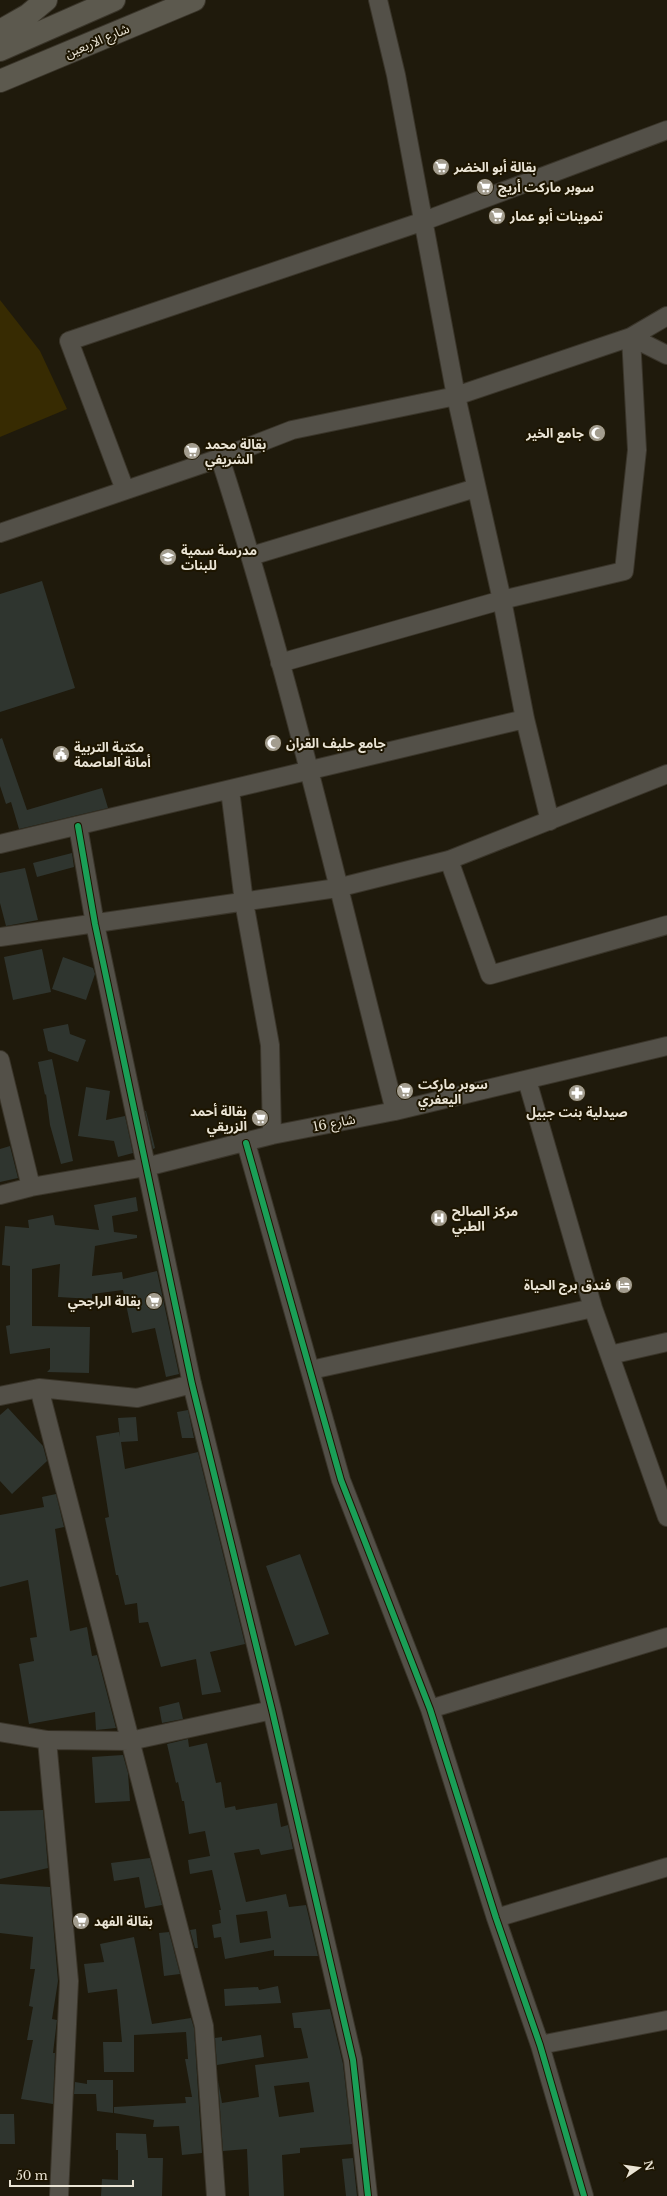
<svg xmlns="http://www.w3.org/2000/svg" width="667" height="2196" font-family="'Libre Baskerville','Noto Sans Arabic',serif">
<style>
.green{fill:#372b02}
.building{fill:#2f352f;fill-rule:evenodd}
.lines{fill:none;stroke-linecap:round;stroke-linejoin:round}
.minor-casing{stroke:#3a352a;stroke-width:20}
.major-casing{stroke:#3a352a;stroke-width:24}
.minor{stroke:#535048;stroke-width:18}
.major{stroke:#5c594e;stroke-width:22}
.cycleway-casing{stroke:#1d1500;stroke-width:8}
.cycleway{stroke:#1a9f57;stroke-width:6}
.labels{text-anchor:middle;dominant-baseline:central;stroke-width:4;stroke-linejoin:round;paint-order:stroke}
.street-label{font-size:13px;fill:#eae4d5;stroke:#1d1500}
.poi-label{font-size:13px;font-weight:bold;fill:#eae4d5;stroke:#1d1500;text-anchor:start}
</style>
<rect width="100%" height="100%" fill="#1f1a0c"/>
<path class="green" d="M0,300l40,51 27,58 -67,28z"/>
<path class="building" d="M42,581l33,107 -75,24v-118z
M2,738l25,72 75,-22 6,20 -89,21 -8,-27 -5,2 -6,-18v-47z
M72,853l2,14 -37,10 -4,-14z
M25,868l13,52 -32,6 -6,-23v-30z
M42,949l9,43 -38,8 -9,-43z
M63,957l30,11 2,6 -9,26 -34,-11z
M68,1024l2,10 16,6 -8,22 -30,-11 -5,-22z
M52,1059l21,102 -12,3 -11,-39 -4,-31 -1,1 -7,-33z
M86,1087l24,4 -4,29 19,-4 8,37 -15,4 -4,-16 -36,-5z
M145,1111h1l9,37 -2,1z
M10,1146l8,32 -18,4v-33z
M136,1197l2,14 -26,5 2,16 23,3v3l-42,8 -3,30 30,-4 1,7 34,-8 22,103 -13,3 -11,-49 -23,5 -9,-43 -31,4v5l-34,-2 2,-33 -28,5v57l58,1 -1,46 -42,-1 3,-3v-21l-40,6 -4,-28 4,-1v-59l-8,-1 3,-39 24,2 -1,-8 25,-5 2,10 44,5 -5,-25z
M8,1408l35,38 4,15 -35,33 -12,-13v-66z
M188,1410l6,28h-12l-5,-26z
M136,1417l2,24 -17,1 4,27 73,-17 47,192 -35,8 11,40 -19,3 -6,-36 -35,8 -13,-45 -9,1 -2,-20 -12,2 -7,-30h-2l-11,-57 4,-1 -13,-81 23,-4 1,5 -2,-19z
M56,1494l8,33 -9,2 15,102 17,-4 5,29 5,-1 19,73 -20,2 -1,-18 -66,12 -10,-60 15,-3 -4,-23 7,-1 -9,-57 -28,7v-72l44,-8 -2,-10z
M300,1554l29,80 -34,12 -29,-80z
M179,1702l4,17 -21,4 -3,-16z
M188,1739l1,8 18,-4 9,40 5,-1 4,26 10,-2 1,4 41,-7 4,24 7,-2 5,24 -32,6 -2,-6 -25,4 12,49 40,-8 3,13 17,-2 12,51h-44v-6l-49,9 -4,-22 -7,1 -2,-13 9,-2 -2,-13h2l-9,-40 -22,4 -2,-14 22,-4 -5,-25 -16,3 -5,-33h-2l-4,-19 -2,1 -9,-39zM267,1911l4,27 -31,5 -4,-28z
M123,1755l5,18 2,28 -35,2 -3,-46z
M43,1810l5,58 -48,11v-68z
M150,1858l12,47 -17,3 -6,-31 -25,4 -3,-18z
M0,1884l50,3 8,94 -6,38 5,1 -4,33h2l-2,51 -32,-5 12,-59h-6l6,-33 -4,-1 6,-37h-5l3,-32 -33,-4z
M196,1929l2,19h-3l-5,-18z
M169,1932l11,42 -16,2 -5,-43z
M134,1937l18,87 39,-6 3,10 8,125 -20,2 -3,-29 -26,1 1,-7 -40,-7v-6l72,-4 -1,-6h7l-7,-38h3l-2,-27 -52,3v37h-30l-1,-30h19l-5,-53 -29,4 -4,-29 20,-2 -4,-18z
M278,1986l3,17 -56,3 -1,-17 34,-2 1,3z
M330,2009l13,55 9,80 -52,4v5l-18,2 2,41h-35l-2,-47 -24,2 -5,-71 4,23 37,-6 -4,-32 53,-7 -7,-30h-7l-2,-15zM309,2082l5,30 -35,5 -5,-31z
M261,2035l3,22 -47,8 -2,-27 7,-1v4z
M87,2080h26v33l-16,-2 -1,-17h-22l1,-12 12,2z
M0,2114h14l1,30h-15z
M116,2133l30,1 2,24h15l-1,38h-61l1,-17 16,1v-30h-2z
M353,2158l4,38h-11l-4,-37z"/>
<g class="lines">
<g class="minor-casing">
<path id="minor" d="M378,0l18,75 60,321 46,204 23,119 25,102
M220,458c69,214 119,435 175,653
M125,490l-56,-149 355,-120 243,-91
M0,533l220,-75 72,-28 164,-34 175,-59 36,-21
M251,556l225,-68
M280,663l222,-63 122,-29 13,-121 -6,-113 36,18
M230,790l14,112 26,143 2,90
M78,826l17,98 97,460 80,326 81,350 15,136
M0,844l525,-125
M449,860l41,115 177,-50
M0,937l337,-49 112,-28 218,-86
M0,1060l31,127
M527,1080l66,228 74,209
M246,1143l95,337 89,229 66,209 44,127 44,151
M0,1195l31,-8 115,-20 126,-32 123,-24 272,-65
M610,1355l57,-13
M311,1370l282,-62
M39,1388l165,638 12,170
M0,1396l39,-8 98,10 55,-14
M430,1709l237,-72
M0,1732l47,8 83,1 142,-31
M47,1740l22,241 -10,215
M496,1918l171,-51
M540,2045l127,-25"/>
</g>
<g class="major-casing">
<path id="major" d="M0,31l28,-16 18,-15
M0,50l114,-50
M0,81l194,-81"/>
</g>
<use href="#minor" class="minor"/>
<use href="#major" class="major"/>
<g class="cycleway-casing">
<path id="cycleway" d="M78,826l17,98 97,460 80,326 81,350 15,136
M246,1143l95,337 89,229 66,209 44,127 44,151"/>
</g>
<use href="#cycleway" class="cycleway"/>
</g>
<defs>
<g id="supermarket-disc" transform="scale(0.9)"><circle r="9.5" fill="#a39d8f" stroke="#1d1500"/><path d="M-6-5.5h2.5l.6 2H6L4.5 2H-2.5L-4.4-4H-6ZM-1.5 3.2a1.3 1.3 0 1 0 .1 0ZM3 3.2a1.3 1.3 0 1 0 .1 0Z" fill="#fff"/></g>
<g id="mosque-disc" transform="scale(0.9)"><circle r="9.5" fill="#a39d8f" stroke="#1d1500"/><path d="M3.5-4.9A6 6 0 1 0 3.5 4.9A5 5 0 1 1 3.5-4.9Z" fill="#fff"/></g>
<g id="school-disc" transform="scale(0.9)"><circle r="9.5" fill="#a39d8f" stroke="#1d1500"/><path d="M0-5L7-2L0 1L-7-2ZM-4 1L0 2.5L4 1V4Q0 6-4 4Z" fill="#fff"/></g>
<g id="civic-disc" transform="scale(0.9)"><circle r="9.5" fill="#a39d8f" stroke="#1d1500"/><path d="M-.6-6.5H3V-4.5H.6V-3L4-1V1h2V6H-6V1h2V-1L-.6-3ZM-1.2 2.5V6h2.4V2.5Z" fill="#fff"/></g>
<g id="pharmacy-disc" transform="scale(0.9)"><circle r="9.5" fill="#a39d8f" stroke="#1d1500"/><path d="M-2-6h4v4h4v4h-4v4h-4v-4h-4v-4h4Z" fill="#fff"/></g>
<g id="hospital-disc" transform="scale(0.9)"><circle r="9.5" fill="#a39d8f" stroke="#1d1500"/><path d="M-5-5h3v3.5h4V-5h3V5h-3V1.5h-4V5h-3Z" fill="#fff"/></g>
<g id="hotel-disc" transform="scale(0.9)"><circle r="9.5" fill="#a39d8f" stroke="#1d1500"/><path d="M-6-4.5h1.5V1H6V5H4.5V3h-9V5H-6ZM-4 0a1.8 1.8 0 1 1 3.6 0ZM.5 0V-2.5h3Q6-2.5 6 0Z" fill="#fff"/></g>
</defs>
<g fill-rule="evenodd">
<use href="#supermarket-disc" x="441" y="167"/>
<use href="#supermarket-disc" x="485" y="187"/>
<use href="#supermarket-disc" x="497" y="216"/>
<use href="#mosque-disc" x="597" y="433"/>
<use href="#supermarket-disc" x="192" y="451"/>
<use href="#school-disc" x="168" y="557"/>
<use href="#mosque-disc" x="273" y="743"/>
<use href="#civic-disc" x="61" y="754"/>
<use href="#supermarket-disc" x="405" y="1091"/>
<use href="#pharmacy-disc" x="577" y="1093"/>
<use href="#supermarket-disc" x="260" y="1118"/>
<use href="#hospital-disc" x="439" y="1218"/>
<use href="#hotel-disc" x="624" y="1285"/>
<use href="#supermarket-disc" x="154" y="1301"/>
<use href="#supermarket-disc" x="81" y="1921"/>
</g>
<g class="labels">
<g class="street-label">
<text transform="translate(97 41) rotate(-23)">شارع الاربعين</text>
<text transform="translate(334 1123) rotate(-11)">شارع 16</text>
</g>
<g class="poi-label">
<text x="454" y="167">بقالة أبو الخضر</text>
<text x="498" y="187">سوبر ماركت أريج</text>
<text x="510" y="216">تموينات أبو عمار</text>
<text x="584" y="433" text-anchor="end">جامع الخير</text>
<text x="205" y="444">بقالة محمد<tspan x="205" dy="15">الشريفي</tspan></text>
<text x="181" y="550">مدرسة سمية<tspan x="181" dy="15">للبنات</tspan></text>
<text x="286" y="743">جامع حليف القران</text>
<text x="74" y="747">مكتبة التربية<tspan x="74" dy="15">أمانة العاصمة</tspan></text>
<text x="418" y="1084">سوبر ماركت<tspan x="418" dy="15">اليعفري</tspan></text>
<text x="247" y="1111" text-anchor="end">بقالة أحمد<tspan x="247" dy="15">الزريقي</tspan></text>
<text x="577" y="1112" text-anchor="middle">صيدلية بنت جبيل</text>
<text x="452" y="1211">مركز الصالح<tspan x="452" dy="15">الطبي</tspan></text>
<text x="611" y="1285" text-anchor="end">فندق برج الحياة</text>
<text x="141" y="1301" text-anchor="end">بقالة الراجحي</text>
<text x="94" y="1921">بقالة الفهد</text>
</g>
</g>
<g transform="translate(639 2168) rotate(77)" stroke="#1d1500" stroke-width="3" paint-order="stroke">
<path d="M0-3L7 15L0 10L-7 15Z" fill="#eae4d5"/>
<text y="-6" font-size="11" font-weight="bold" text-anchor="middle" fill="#eae4d5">N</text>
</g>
<path d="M10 2180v6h123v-6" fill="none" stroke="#eae4d5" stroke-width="2"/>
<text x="16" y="2180" font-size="12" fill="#eae4d5" stroke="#1d1500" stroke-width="3" paint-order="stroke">50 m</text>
</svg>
